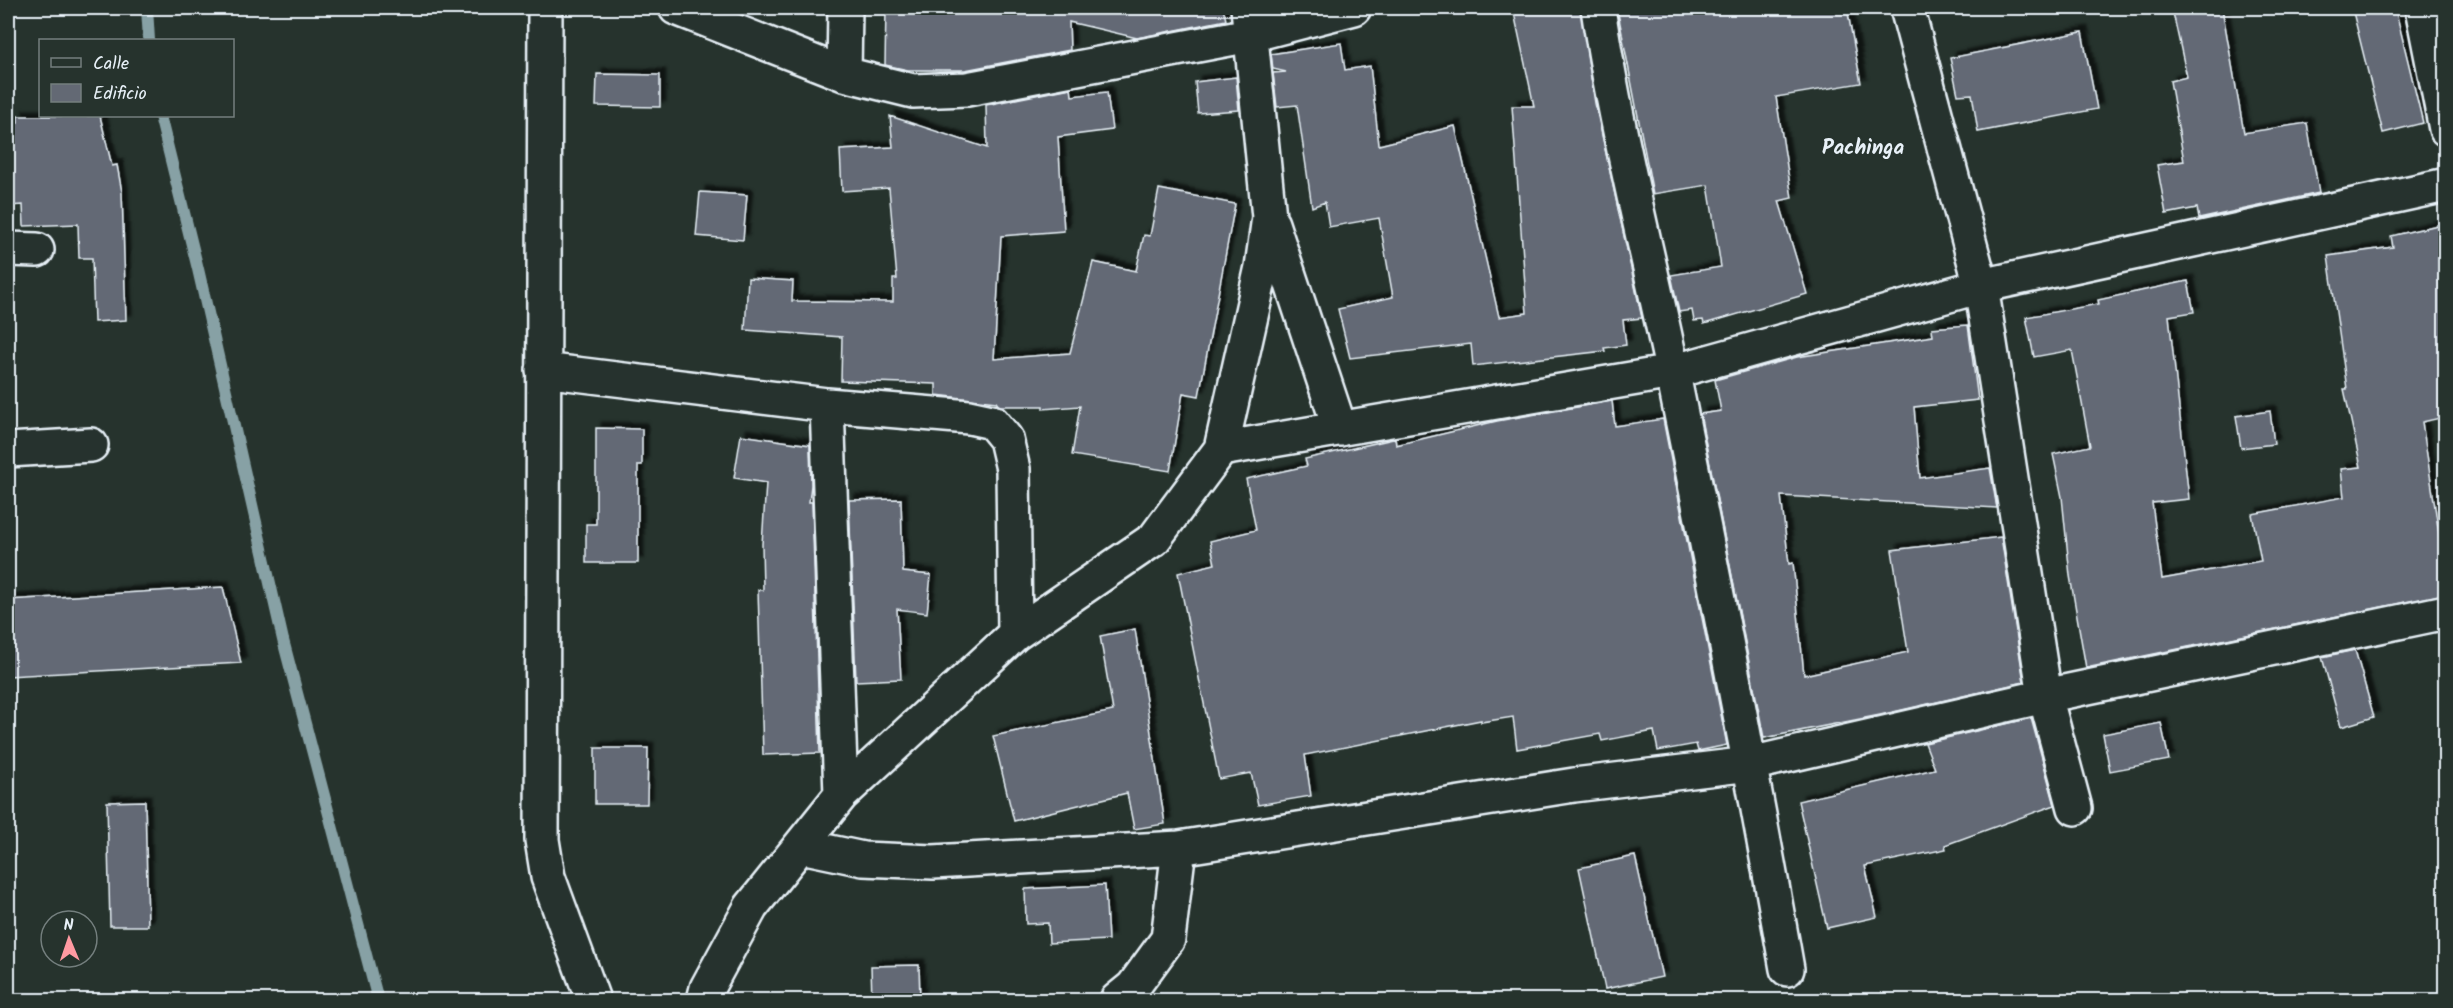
<svg xmlns="http://www.w3.org/2000/svg" width="2453" height="1008" font-family="Kalam,sans-serif">
<style>
.lines{fill:none;stroke-linecap:round;stroke-linejoin:round}
.stream{stroke:#87a1a5;stroke-width:12}
.building{fill:#636974;stroke:#e8f1f8;stroke-width:1.5;filter:url(#shadow)}
.street-casing{stroke:#e8f1f8;stroke-width:38}
.street{stroke:#26332d;stroke-width:33}
.labels{text-anchor:middle;dominant-baseline:central;stroke-width:4.5;stroke-linejoin:round;paint-order:stroke}
.neighbourhood-label{font-size:21px;font-weight:bold;fill:#e8f1f8;stroke:#26332d}
</style>
<defs>
<filter id="shadow"><feDropShadow dx="5.5" dy="-5.5" stdDeviation="1.5" flood-color="#0009"/></filter>
</defs>
<rect width="100%" height="100%" fill="#26332d"/>
<filter id="ink" filterUnits="userSpaceOnUse"><feTurbulence type="fractalNoise" baseFrequency=".0167" numOctaves="2"/><feDisplacementMap in="SourceGraphic" scale="12" xChannelSelector="R" yChannelSelector="G"/><feConvolveMatrix kernelMatrix="1 2 1 2 8 2 1 2 1" color-interpolation-filters="sRGB"/></filter>
<g filter="url(#ink)">
<g class="lines">
<path class="stream" d="M147,8l2,32
M160,116l38,153 85,371 95,360"/>
</g>
<path class="building" d="M886,8h337l3,12 -89,18 -68,-16 1,28 -105,20h-57l-23,-5z
M1513,8h67l15,95 47,215 -19,2 3,25 -22,3 1,3 -132,15 -2,-22 -121,14 -12,-49 55,-12 -14,-79 -50,9 -4,-25 -13,5 -15,-102 -20,2 -4,-34 13,-1 -13,-3 -2,-15 70,-11 4,27 25,-4 9,79 76,-19 44,191 28,-4 -15,-207h22z
M1617,8h230l14,75 -85,14 16,101 -13,3 28,93 -103,30 -1,-4 -9,1 -2,-11 -13,2 -8,-37 50,-8 -13,-82 -55,9z
M2172,8h50l22,125 63,-10 12,70 -120,26 -2,-11 -31,6 -9,-49 27,-4 -14,-80 17,-4z
M2352,8h43l28,115 -40,10z
M2082,32l15,77 -119,23 -6,-38 -14,1 -8,-37z
M597,74l63,1v32l-64,-1z
M1236,77l3,33 -41,3 -3,-31z
M1071,88l1,8 35,-4 5,38 -54,7 6,94 -63,5 -7,123 76,-6 23,-91 43,9 8,-36 6,1 9,-47 76,15 -36,192 -16,-3 -13,78 -98,-16 8,-49 -37,3v-3h-44l-3,-4 -60,-7v-11l-95,-3 1,-44 -97,-7 3,-52 45,3 -1,20 101,1v-23h4l-8,-91 -47,3 -2,-41 53,-3 -3,-31 97,32 -1,-43z
M18,116h82l12,50 5,-1 5,27 4,128 -32,2 -2,-64h-13l-1,-34 -54,2 -1,-21 -15,1v-83h10z
M700,192l47,3 -4,45 -47,-4z
M2438,225l7,36v156l-23,5 23,151v21l-359,74 -16,-92 -8,-79 -9,-43 37,-8 -18,-96 -38,7 -8,-40 73,-13 -1,-4 90,-19 6,31 -25,4 20,183 -37,4 10,76 99,-18 -9,-47 92,-17 -3,-28 20,-2 -17,-78h3l-19,-133 65,-9 -2,-11z
M1968,325l10,75 -64,7 6,71 70,-10 7,40 -216,-12 8,68 4,-1 11,112 104,-23 -16,-102 109,-13 23,145 -144,33 -116,23 -64,-324 21,-3 -6,-31 82,-23 136,-21 -1,-8z
M1612,401l3,25 48,-7 64,326 -29,6 -2,-7 -38,7 -4,-20 -52,10 -2,-7 -83,15 -4,-32 -32,5v-2l-176,35 6,41 -53,9 -7,-32 -32,6 -41,-206 37,-9 -5,-23 46,-11 -10,-51 61,-13 -2,-7 88,-20 2,-1 1,7 101,-24z
M2270,411l4,33 -33,4 -5,-32z
M596,428l46,1v36h-4v98h-52v-39h10z
M741,435l69,10 1,40 -2,17h3l8,251 -57,2 -5,-165h5l-1,-46 4,-61 -32,-5z
M901,499l2,73 28,3 -4,38 -30,-4 4,70 -45,2 -7,-181z
M223,587l18,76 -233,13v-76z
M1135,629l30,195 -31,5 -7,-36 -113,28 -21,-85 120,-25 -13,-75z
M2355,650l19,67 -33,10 -19,-70z
M2031,718l24,87 -110,40 1,4 -81,17 12,51 -50,11 -29,-127 137,-32 -10,-26z
M2161,723l8,37 -59,11 -7,-37z
M595,748h53l-1,56h-52z
M145,801l3,125h-38l-3,-124z
M1635,856l27,121 -57,12 -26,-121z
M1105,885l3,55 -59,3 -1,-20 -22,1 -1,-35z
M919,965l1,35h-48l-1,-34z"/>
<g class="lines">
<g class="street-casing">
<path id="street" d="M545,8l-3,832 6,37 45,123
M676,8l168,66 69,17 54,-2 283,-54 104,-27
M1598,8c18,123 50,244 75,366 40,198 79,396 114,595
M1907,8l74,278 64,410 30,112
M2422,8l24,121
M844,74l1,-66
M1272,224l68,205
M8,249l29,1
M543,370l284,35 142,12 23,5 14,17 7,30 2,165
M827,405l14,390
M1221,449l451,-77 309,-86 465,-101
M8,450l83,-5
M801,846l62,13 70,3 246,-14 395,-63 176,-21 295,-68 401,-84
M704,1000l3,-12 44,-81 90,-112 174,-161 139,-95 67,-90 41,-182 7,-50 -21,-209
M1117,1000l16,-13 35,-48 11,-91"/>
</g>
<use href="#street" class="street"/>
</g>
</g>
<g class="labels">
<g class="neighbourhood-label">
<text x="1863" y="148">Pachinga</text>
</g>
</g>
<rect width="2453" height="1008" fill="none" stroke="#26332d" stroke-width="30"/>
<rect x="15" y="15" width="2423" height="978" fill="none" stroke="#e8f1f8" stroke-width="2" filter="url(#ink)"/>
<rect x="39" y="39" width="195" height="78" fill="#26332d" stroke="#747f7e" stroke-width="1.5"/>
<rect x="51" y="58" width="30" height="9" fill="#26332d" stroke="#747f7e" stroke-width="1.5"/>
<text x="93" y="69" font-size="18" fill="#e8f1f8">Calle</text>
<rect x="51" y="84" width="30" height="18" fill="#636974" stroke="#747f7e" stroke-width="1.5"/>
<text x="93" y="99" font-size="18" fill="#e8f1f8">Edificio</text>
<g transform="translate(69 939) rotate(358)"><circle r="28" fill="#26332d" stroke="#747f7e" stroke-width="1.5"/>
<path d="M0-4.5L10 22L0 15L-10 22Z" fill="#ff9aa2"/>
<text y="-9" font-size="16" font-weight="bold" text-anchor="middle" fill="#e8f1f8">N</text>
</g>
</svg>
